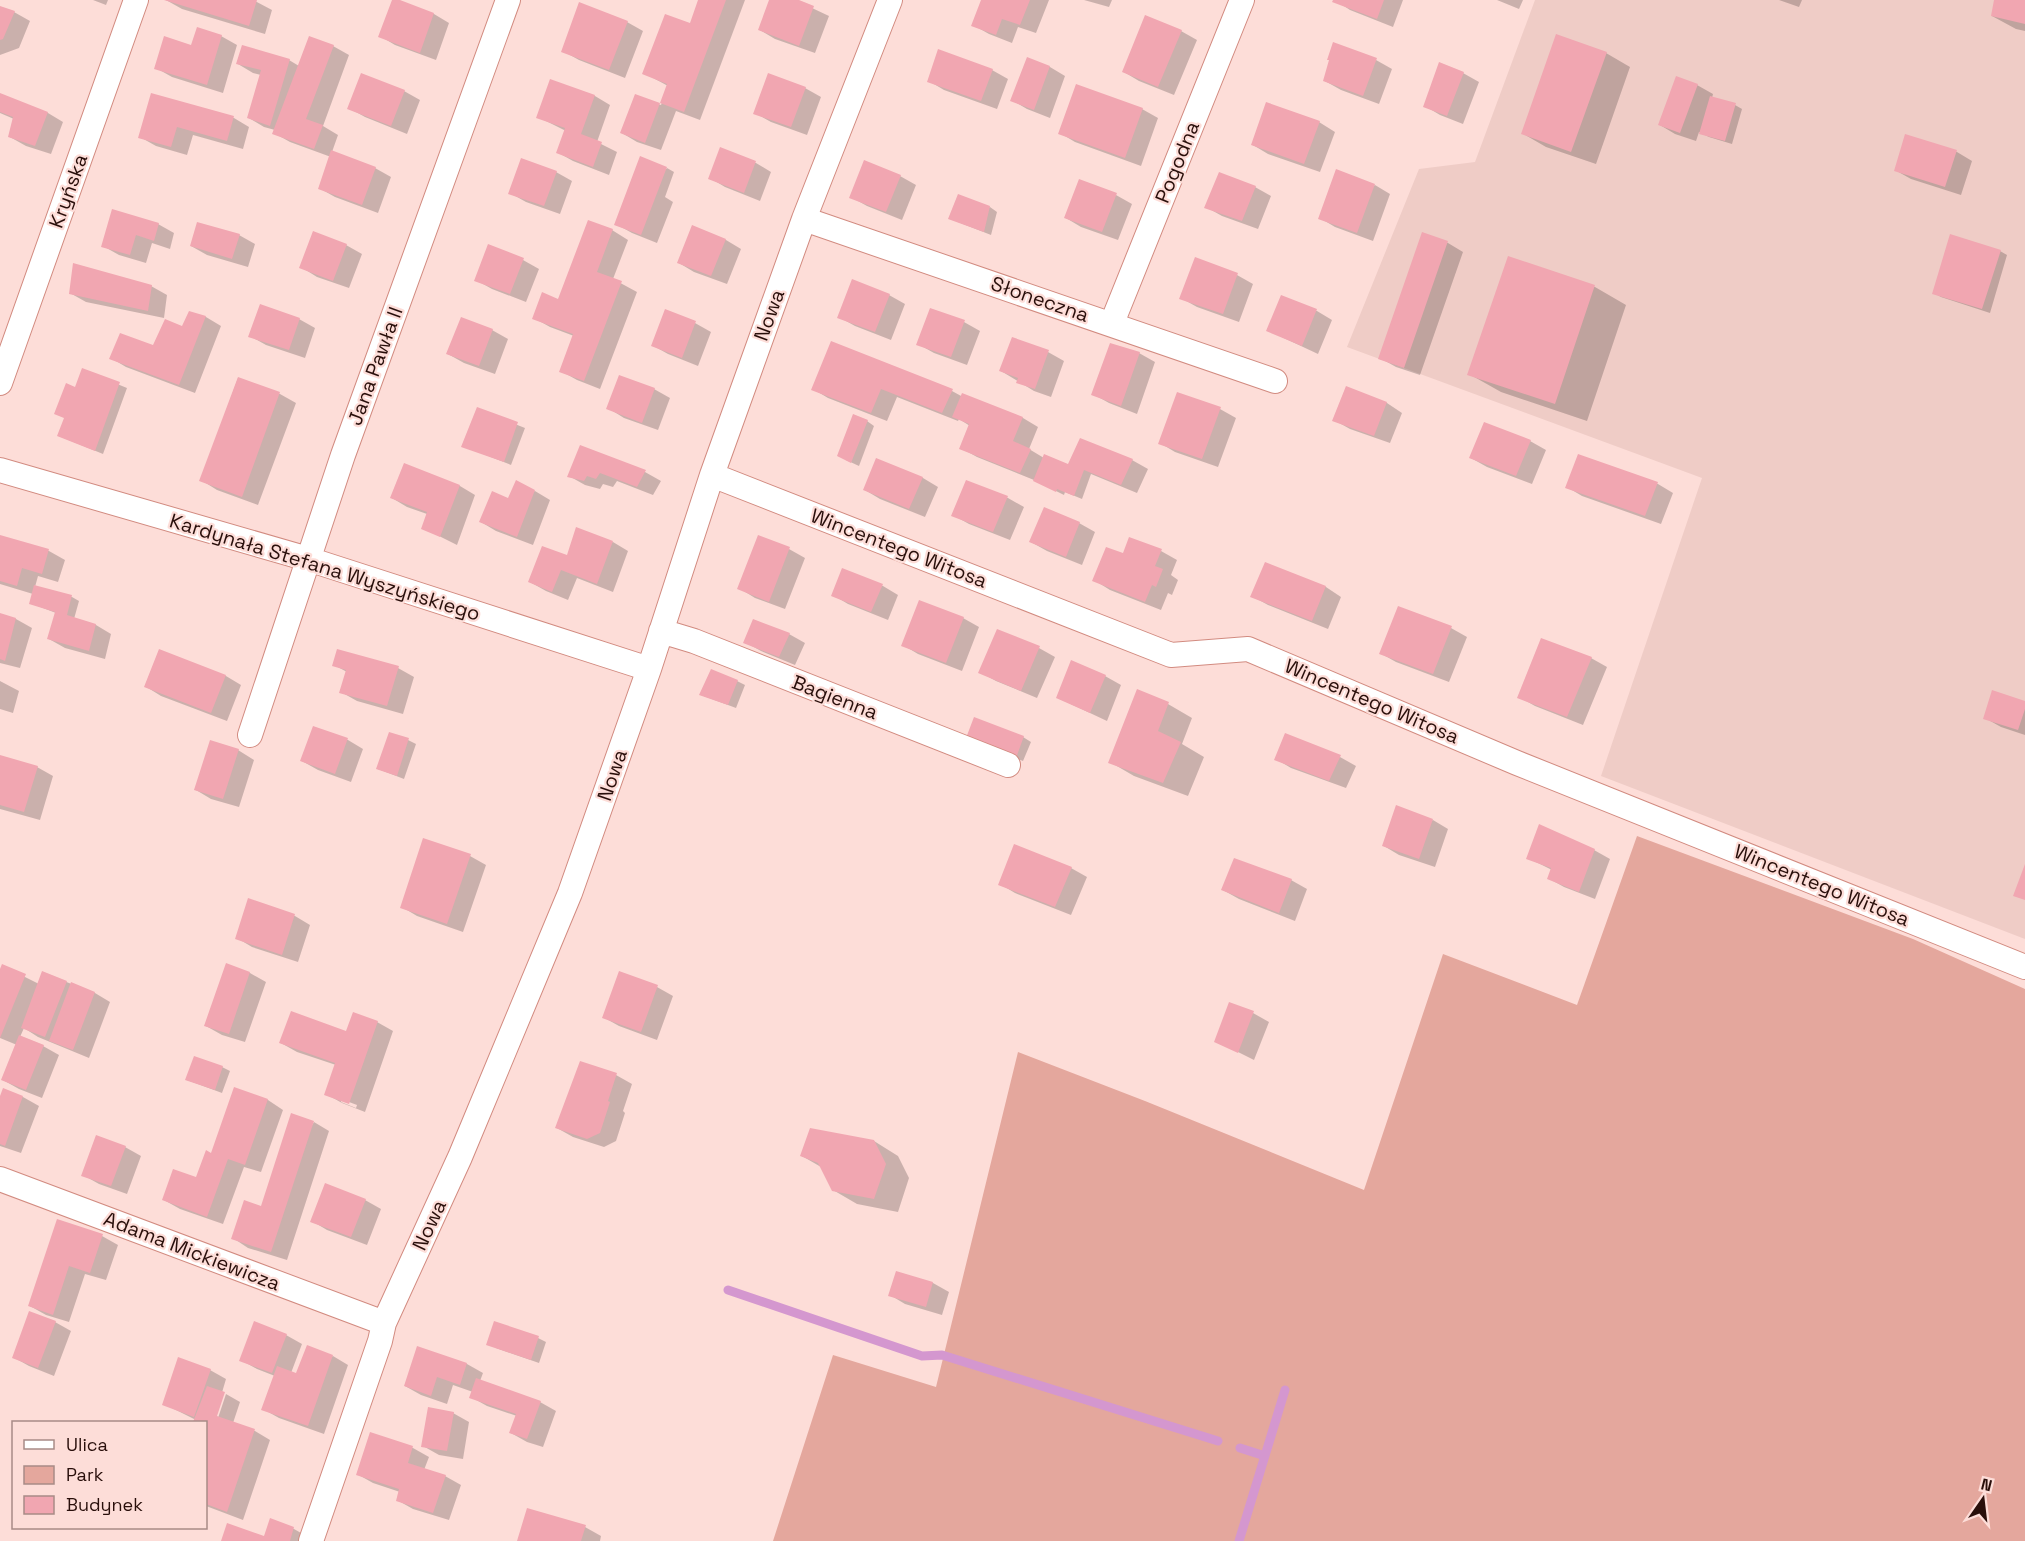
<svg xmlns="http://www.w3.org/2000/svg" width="2025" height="1541" font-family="'Space Grotesk',sans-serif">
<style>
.built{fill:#efccc6}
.green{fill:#e4a79d}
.shadow{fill:#0003;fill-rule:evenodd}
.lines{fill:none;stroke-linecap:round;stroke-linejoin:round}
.stream{stroke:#d497cf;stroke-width:9}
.building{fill:#f1a6b1}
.street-casing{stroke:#d28b80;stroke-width:26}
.street{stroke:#fff;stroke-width:24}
.labels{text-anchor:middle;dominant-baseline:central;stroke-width:4.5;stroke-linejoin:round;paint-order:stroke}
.street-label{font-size:20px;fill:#290f0b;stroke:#fdddd8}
</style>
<rect width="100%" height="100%" fill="#fdddd8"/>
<path class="built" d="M1535,0h490v939l-424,-163 101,-298 -355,-131 72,-178 56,-7z"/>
<path class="green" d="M1637,836l276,103 112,50v552h-1252l60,-186 103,32 82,-335 127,49 219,89 79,-236 134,51z"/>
<path class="shadow" d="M93,0h15l-2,5z
M166,0h87l19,10 -7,24 -83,-25z
M393,0l41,14 15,9 -13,37 -41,-15 -15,-9z
M700,0h45l-45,120 -24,-9 -15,39 -24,-8 -15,-9 14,-37 25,9 7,-19 -24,-13 46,-48z
M771,0h24l34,16 -14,37 -40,-14 -15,-9z
M983,0h66l-13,33 -18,-6 -6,16 -23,-9 -16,-9z
M1084,0h28l-3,7z
M1335,0h68l-10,27 -43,-17z
M1497,0h26l-4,9z
M1779,0h23l-3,7z
M1996,0h29v31l-9,-2 -24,-13z
M0,7l14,5 16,9 -11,27 -19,7z
M627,22l16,9 -18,47 -46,-18 -16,-9z
M1181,31l16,9 -23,55 -35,-14 -15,-9z
M221,36l16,9 -14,48 -51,-16 -16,-9 36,-22z
M333,46l16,9 -26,71 15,9 -6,17 43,16 16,9 -13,36 -43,-16 -16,-9 12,-31 -41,-15 -16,-9 1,-3 -11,-3 -15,-9 12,-43 -8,-2 -15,-9 51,-4 10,6z
M1606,53l24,14 -34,97 -50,-17 -24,-14z
M1027,59l23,8 15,9 -15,42 -23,-9 -15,-9z
M1330,60h46l16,9 -13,35 -38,-14 -16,-9z
M992,70l16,9 -11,30 -53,-19 -15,-9z
M1463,73l16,9 -16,42 -23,-9 -15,-9z
M551,81l44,15 15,9 -13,37 20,10 -8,23 -36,-14 -16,-9 9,-21 -28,-14z
M1697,85l16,9 -1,4 23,7 7,4 -10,35 -23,-7 -10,-5 -3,9 -21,-7 -15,-9z
M805,88l16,9 -14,38 -36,-13 -16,-9z
M404,91l16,9 -13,34 -42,-17 -16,-9z
M0,94l48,19 15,9 -12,32 -25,-8 -16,-9 4,-18 -14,-6z
M152,95l82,23 15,9 -6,22 -50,-14 -6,20 -31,-9 -16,-9z
M1142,109l16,9 -17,48 -66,-24 -15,-9z
M1319,122l16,10 -15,40 -52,-18 -15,-9z
M1906,136l51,16 15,9 -11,34 -50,-16 -16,-9z
M721,149l35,14 15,9 -11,29 -35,-14 -15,-9z
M667,168l7,4 -9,25 8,5 -16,41 -25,-10 -16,-9z
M556,172l16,9 -12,33 -34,-12 -16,-9z
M900,176l16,9 -14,35 -35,-14 -16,-9z
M1375,185l15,9 -17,47 -38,-14 -15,-9z
M1255,187l16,9 -13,33 -36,-13 -16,-9z
M1116,195l16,9 -14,36 -37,-13 -15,-9z
M990,207l7,5 -6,23 -33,-13z
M158,224l16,9 -4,16 -18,-6 -6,20 -27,-8 -16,-9z
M692,227l34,13 15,9 -14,35 -33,-12 -15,-9z
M612,230l16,10 -15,39 24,13 -37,97 -23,-9 -16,-9 13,-35 -24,-9 -16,-9 25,-17z
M1423,234l25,9 15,9 -43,123 -24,-8 -16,-9z
M239,235l16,9 -7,23 -41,-12 -16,-9z
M346,245l16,9 -13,34 -32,-11 -16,-10z
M2000,251l7,4 -17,58 -49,-16 -7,-4z
M1509,258l86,29 31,18 -39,116 -86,-29 -32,-18z
M1196,259l41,16 16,9 -14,38 -42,-15 -16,-9z
M523,260l16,9 -13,33 -34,-13 -16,-9z
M151,286l16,9 -3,23 -78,-16 -16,-9z
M889,295l16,9 -14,36 -36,-14 -16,-9z
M1282,297l35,14 15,9 -14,34 -51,-24z
M931,310l33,12 16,9 -13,34 -33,-12 -16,-9z
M190,313l16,4 15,9 -26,67 -69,-26 -15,-9 43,-11 29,-19z
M299,319l16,9 -10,30 -39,-13 -16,-9z
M695,323l16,9 -13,34 -30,-12 -16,-9z
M492,330l16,9 -13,35 -31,-11 -16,-9z
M1013,339l35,13 16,9 -13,36 -17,-6 -33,-20z
M832,343l120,48 11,6v-2l60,23 15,9 -9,22 15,9 31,10 57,-8 16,9 -11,24 -46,-19 -9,25 -17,-7 -1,3 -30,-15 -57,-23 -16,-9 9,-22 -11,-7 -1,2 -61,-24 -10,24 -59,-23 -15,-9z
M1139,353l16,9 -18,52 -28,-11 -16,-9z
M83,370l44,18 -24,66 -44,-18z
M238,378l42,16 16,9 -38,102 -41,-15 -16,-10z
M1346,388l41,15 15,10 -12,30 -40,-14 -16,-9z
M654,389l16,9 -12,32 -34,-12 -16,-10z
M478,409l47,19 -14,37 -48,-19z
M1220,409l16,9 -18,49 -43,-15 -15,-9z
M867,421l7,5 -15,40 -13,-6z
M1530,441l16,9 -14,34 -45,-17 -16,-9z
M581,447l64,25 16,9 -8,14 -36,-14 -4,6 -10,-3 -3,5 -15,-4 -16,-9z
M1579,456l79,28 15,9 -12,31 -79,-28 -15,-9z
M877,460l46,18 15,9 -13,30 -45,-18 -15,-9z
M405,465l55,21 15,9 -18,50 -34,-17 4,-14 -20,-7 -15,-9z
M966,482l42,16 16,9 -14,33 -41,-16 -16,-9z
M535,491l15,9 -17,45 -37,-14 -15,-9 28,-22z
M1079,523l16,9 -13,33 -35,-14 -16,-9z
M0,537l49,14 16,9 -7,22 -20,-6 -3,11 37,10 7,4 -5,18 22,6 15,9 -6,25 -40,-11 -16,-9 7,-26 -26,-10 3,-9 -33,-10z
M1130,538l31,13 16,9 -6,15 7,5 -6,15 -4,-2 -7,17 -51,-20 -16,-10 30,-25z
M613,542l15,9 -15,41 -36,-14 -9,22 -22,-9 -16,-9 38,-25z
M789,549l16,9 -20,51 -30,-11 -16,-10z
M1266,564l60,23 15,10 -13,32 -60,-24 -16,-9z
M843,570l40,16 15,9 -10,25 -40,-16 -15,-9z
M0,615l16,4 16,9 -12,40 -20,-5z
M963,618l16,9 -17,44 -44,-17 -15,-9z
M1451,628l16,9 -18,45 -53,-20 -16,-9z
M789,634l16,9 -10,22 -34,-14 -16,-9z
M1039,648l16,9 -18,41 -41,-17 -16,-9z
M159,651l67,25 15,9 -14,36 -66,-25 -16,-10z
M1591,658l16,9 -24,58 -48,-19 -16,-9z
M334,665l64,3 16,9 -11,37 -46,-13 -16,-9 6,-20z
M1105,676l16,9 -14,36 -49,-23z
M0,681l19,10 -6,22 -13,-4z
M737,681l8,4 -9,23 -35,-13z
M1138,691l30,13 24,14 -10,26 22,13 -16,39 -54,-20 -24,-14z
M2025,703v32l-24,-8 -16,-9z
M314,728l34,12 15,9 -12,33 -33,-12 -16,-9z
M1023,737l8,5 -8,19 -48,-19z
M408,740l8,4 -12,35 -26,-10z
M238,750l16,10 -15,47 -28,-8 -15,-9z
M0,757l37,10 16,9 -13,44 -40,-11z
M1340,757l16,9 -10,22 -55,-20 -15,-9z
M1433,820l15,9 -13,38 -36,-12 -15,-9z
M1594,850l16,9 -15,40 -31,-12 -16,-9 4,-8 -24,-12z
M470,856l16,9 -23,67 -46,-16 -15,-9z
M1071,868l16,9 -16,38 -56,-22 -15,-9z
M1291,880l16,9 -12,32 -56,-22 -16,-9z
M249,900l46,16 15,9 -12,37 -46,-15 -15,-9z
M227,965l23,8 16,9 -21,60 -23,-7 -16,-9z
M3,966l36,18 4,-11 52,20 15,9 -21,56 -51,-21 -14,-9 -4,9 23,9 16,9 -17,43 -23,-9 -16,-9 14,-35 -17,-7v-65z
M657,987l16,9 -16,44 -38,-14 -16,-9z
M1253,1013l16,9 -15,38 -38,-19z
M377,1022l16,9 -28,81 -23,-9 -16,-9 10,-29 -39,-13 -16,-9 66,-11zM341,1099l16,6 -1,3 -15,-6z
M222,1067l8,4 -8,22 -35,-13z
M616,1075l16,9 -9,27 2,2 -9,28 -12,6 -31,-10 -16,-9z
M235,1089l33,11 15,10 -22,62 -17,-5 -21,57 -43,-15 -16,-9 33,-21 15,-24z
M4,1090l19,7 16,9 -18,47 -21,-7v-46z
M314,1122l15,9 -42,129 -39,-12 -15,-10 29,-30z
M874,1141l24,15 11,22 -11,34 -41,-8 -24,-14 -12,-23 -19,-11z
M125,1147l16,9 -14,38 -28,-10 -16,-9z
M365,1200l16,9 -14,36 -40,-15 -15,-9z
M58,1221l44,15 16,9 -12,35 -21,-6 -16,48 -23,-7 -16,-9z
M897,1272l36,11 16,9 -7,23 -37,-11 -15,-9z
M55,1322l16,9 -17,45 -25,-10 -16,-9z
M286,1335l16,9 -11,29 6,2 36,-19 15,9 -24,69 -45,-16 -16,-9 12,-33 -18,-7 -16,-9z
M538,1338l8,4 -7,21 -43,-15z
M418,1348l49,16 16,9 -3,8 60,21 16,9 -13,36 -16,-5 -16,-9 6,-17 -30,-10 -16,-9 2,-5 -20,-7 -6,19 -26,-9 -16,-9z
M210,1370l16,9 -13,44 3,1 10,-30 14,8 -7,21 22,8 15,9 -27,80 -37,-14v-84h-11l1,-2 -32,-16z
M453,1413l16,9 -6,37 -24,-4 -16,-9z
M371,1434l42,14 16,9 -5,13 21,6 16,9 -12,35 -36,-11 -16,-9 3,-8 -27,-9 -16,-9z
M528,1510l57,17 16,9 -1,5h-81z
M271,1520l23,9 16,9 -2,3h-86l42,-3z"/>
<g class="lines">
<path class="stream" d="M728,1290l194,66 20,-1 276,86
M1240,1448l25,8
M1239,1541l46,-151"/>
</g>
<path class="building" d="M164,0h93l-8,26z
M392,0h8l34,13 -14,40 -42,-16z
M698,0h28l-42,112 -24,-9 7,-19 -25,-10 23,-60 25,9z
M769,0h30l15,6 -15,40 -41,-16z
M981,0h49l-10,25 -18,-6 -6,16 -25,-9z
M1333,0h51l-7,19 -45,-17z
M1994,0h31v24l-34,-8z
M579,2l49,19 -19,49 -48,-18z
M0,6l15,5 -12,28 -3,1z
M1145,15l37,15 -24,57 -36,-15z
M197,27l25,8 -15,50 -53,-16 10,-33 27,9z
M1556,34l51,18 -36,100 -50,-18z
M309,36l25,9 -28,74 17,6 -9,24 -42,-15z
M1333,42l44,16 -14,38 -40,-15 6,-21h-2z
M242,45l48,14 -20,67 -23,-8 14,-48 -25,-6z
M938,49l55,20 -12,32 -54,-19z
M1027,57l23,9 -16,44 -24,-9z
M1439,62l25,10 -17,44 -24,-9z
M361,73l44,17 -14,36 -44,-17z
M768,73l38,14 -15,40 -38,-13z
M1676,76l22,8 -18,49 -22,-8z
M550,79l45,16 -14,39 21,8 -9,25 -37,-14 9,-25 -29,-10z
M1076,84l67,24 -18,50 -67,-24z
M0,93l48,19 -13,34 -27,-9 5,-20 -13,-5z
M151,93l83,23 -7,25 -50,-14 -6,20 -33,-9z
M635,94l25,9 -15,40 -25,-10z
M1710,96l26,7 -11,38 -26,-7z
M1266,102l54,19 -16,43 -53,-19z
M1905,134l52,16 -12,37 -51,-16z
M720,147l36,14 -12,32 -36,-14z
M331,150l45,17 -14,38 -44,-16z
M640,156l27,11 -26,68 -27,-10z
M521,158l36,13 -13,35 -36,-12z
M864,160l37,15 -15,37 -37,-14z
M1336,169l39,15 -18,49 -39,-14z
M1219,172l37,14 -14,35 -38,-13z
M1079,179l38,14 -15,39 -38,-14z
M958,194l32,12 -6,26 -36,-13z
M112,209l47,14 -5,18 -18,-6 -6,20 -29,-8z
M588,220l25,9 -16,43 25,9 -38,100 -25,-9 14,-38 -41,-15 10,-27 16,7z
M197,222l43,12 -8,25 -42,-13z
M692,225l34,14 -15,37 -34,-13z
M313,231l34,13 -14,37 -34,-13z
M1422,232l26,9 -44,127 -26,-9z
M1950,234l51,16 -19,59 -50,-15z
M488,244l36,14 -14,36 -36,-13z
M1508,256l87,29 -40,119 -88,-29z
M1195,257l43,16 -15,41 -44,-15z
M73,263l79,22 -4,26 -79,-17z
M852,279l38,15 -15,38 -38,-14z
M1281,295l36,14 -15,37 -36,-15z
M260,304l40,14 -11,32 -41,-13z
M930,308l35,12 -14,37 -35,-12z
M665,309l31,12 -14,37 -31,-12z
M189,311l17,5 -27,69 -70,-26 11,-26 33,12 12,-26 17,7z
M461,317l32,12 -14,37 -33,-12z
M1012,337l37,13 -14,39 -19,-6 2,-5 -19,-7z
M831,341l122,48 -11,24 -61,-24 -10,24 -60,-23z
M1110,343l30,9 -19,54 -30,-11z
M82,368l38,14 -25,69 -38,-15 7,-18 -10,-4 12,-31 9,4z
M619,375l36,13 -13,35 -36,-14z
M238,377l42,15 -38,105 -43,-16z
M1346,386l41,16 -13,34 -42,-15z
M1177,392l44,15 -19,52 -44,-15z
M962,393l61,24 -10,24 18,8 -11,24 -61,-24 10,-25 -17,-7z
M477,407l41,15 -14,40 -43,-15z
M853,414l15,6 -17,43 -14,-7z
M1484,422l47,18 -15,36 -47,-18z
M1080,438l53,21 -12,26 -37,-15 -10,26 -17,-7 -1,3 -23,-11 11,-27 24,10z
M580,445l66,25 -9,17 -37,-14 -4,6 -9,-3 -3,5 -17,-4z
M1578,454l80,28 -13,34 -80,-28z
M876,458l47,19 -14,32 -46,-19z
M404,463l56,22 -20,52 -19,-8 6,-17 -37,-14z
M516,480l19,10 -18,47 -38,-15 13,-31 16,7z
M966,480l42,16 -15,36 -42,-16z
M1044,507l36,15 -14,35 -37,-15z
M576,527l37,14 -16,43 -36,-14 -9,22 -24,-10 14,-36 25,9z
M0,535l49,14 -7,25 -20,-6 -5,18 -17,-5z
M758,535l32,12 -21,55 -32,-13z
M1129,537l33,12 -7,17 8,3 -7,18 -4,-2 -7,17 -53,-21 14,-34 17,6z
M1265,562l61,24 -14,35 -62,-24z
M842,568l41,16 -12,28 -40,-16z
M34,585l38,10 -5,20 29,9 -7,27 -42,-12 8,-27 -26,-8z
M919,600l45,17 -18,46 -45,-17z
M1398,606l54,20 -19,48 -54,-20z
M0,613l16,5 -11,43 -5,-2z
M753,619l37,14 -11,24 -36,-14z
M997,629l43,17 -19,45 -43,-18z
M1541,638l51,19 -25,60 -50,-19z
M159,649l67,26 -15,38 -67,-26z
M337,649l62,17 -12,40 -48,-13 7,-23 -14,-4z
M1071,660l35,15 -16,38 -34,-15z
M711,669l27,11 -10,25 -29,-10z
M1137,689l32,13 -11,29 23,11 -18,41 -55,-20z
M1992,690l33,11v8l-7,21 -35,-11z
M974,717l50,19 -8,22 -50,-20z
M313,726l35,12 -13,36 -35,-13z
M389,732l20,6 -12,38 -21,-7z
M1285,733l56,22 -12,26 -55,-21z
M210,740l29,9 -16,50 -29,-9z
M0,755l38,11 -14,46 -24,-7z
M1396,805l37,14 -14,40 -37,-13z
M1539,824l56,25 -16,43 -32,-13 4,-11 -25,-9z
M423,838l48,16 -24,70 -47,-16z
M1014,844l58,23 -17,40 -57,-22z
M1234,858l58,21 -13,34 -58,-23z
M2025,864v36l-12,-4z
M248,898l47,16 -13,41 -47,-16z
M226,963l24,9 -21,62 -25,-8z
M2,964l24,10 -26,64v-69z
M42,971l25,10 -22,56 -24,-9z
M619,971l39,14 -17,47 -39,-14z
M71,982l24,10 -22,58 -24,-9z
M1229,1002l25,9 -16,42 -24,-11z
M291,1011l55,20 7,-19 25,9 -29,83 -25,-9 11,-32 -56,-20z
M19,1035l25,10 -18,45 -25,-10z
M194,1056l29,10 -8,24 -30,-10z
M580,1061l37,12 -9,28 2,1 -10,31 -13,6 -32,-11z
M234,1087l34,12 -23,66 -17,-6 -21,58 -45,-17 11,-31 23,8 10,-27 5,3z
M3,1088l20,8 -18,50 -5,-2v-48z
M291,1113l23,8 -43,131 -40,-13 13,-39 17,6z
M810,1128l64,12 12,24 -12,35 -42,-8 -14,-28 -18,-7z
M96,1135l30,11 -15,40 -30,-10z
M325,1183l41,16 -15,38 -41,-15z
M57,1219l46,15 -13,39 -21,-7 -16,49 -25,-9z
M896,1271l37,11 -7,25 -38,-11z
M29,1311l27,10 -18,47 -26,-10z
M254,1321l33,13 -15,39 -33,-12z
M494,1321l45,15 -8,24 -45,-15z
M307,1345l26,10 -25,71 -47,-16 16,-44 19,7z
M417,1346l50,17 -7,22 -23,-8 -6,19 -27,-10z
M178,1357l33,12 -17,48 -32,-12z
M476,1378l65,23 -14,38 -18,-6 7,-19 -47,-16z
M207,1386l18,6 -8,24 38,13 -28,83 -21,-8v-82h-13z
M428,1407l26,5 -7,39 -26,-4z
M370,1432l43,14 -5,17 38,12 -13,38 -37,-12 3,-12 -43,-14z
M527,1508l59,17 -5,16h-64z
M270,1518l24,9 -4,14h-69l6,-18 37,13z"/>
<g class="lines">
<g class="street-casing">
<path id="street" d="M804,219l471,162
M1112,323l130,-323
M0,383l136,-383
M0,470l308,89 341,110
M712,475l459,180 77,-6 269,114 508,204
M661,631l33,10 314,124
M250,735l93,-280 165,-455
M0,1179l384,144
M311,1541l69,-200 4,-18 76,-166 110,-264 79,-224 63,-194 92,-256 86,-219"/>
</g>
<use href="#street" class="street"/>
</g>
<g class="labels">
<g class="street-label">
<text transform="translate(1177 162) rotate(-68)">Pogodna</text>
<text transform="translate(68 191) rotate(-70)">Kryńska</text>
<text transform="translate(1040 299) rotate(19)">Słoneczna</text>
<text transform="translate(769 315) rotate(-70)">Nowa</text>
<text transform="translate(375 366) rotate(-70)">Jana Pawła II</text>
<text transform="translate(899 548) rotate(21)">Wincentego Witosa</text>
<text transform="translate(325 567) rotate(17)">Kardynała Stefana Wyszyńskiego</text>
<text transform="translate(835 697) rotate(21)">Bagienna</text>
<text transform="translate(1372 701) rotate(23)">Wincentego Witosa</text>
<text transform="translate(612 775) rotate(-71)">Nowa</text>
<text transform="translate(1822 885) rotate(22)">Wincentego Witosa</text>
<text transform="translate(429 1225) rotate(-65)">Nowa</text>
<text transform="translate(192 1251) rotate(21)">Adama Mickiewicza</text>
</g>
</g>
<rect x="12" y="1421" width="195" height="108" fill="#fdddd8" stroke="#a88b86" stroke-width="1.5"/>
<rect x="24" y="1440" width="30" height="9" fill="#ffffff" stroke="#a88b86" stroke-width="1.5"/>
<text x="66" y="1451" font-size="18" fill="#290f0b">Ulica</text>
<rect x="24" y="1466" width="30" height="18" fill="#e4a79d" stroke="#a88b86" stroke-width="1.5"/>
<text x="66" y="1481" font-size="18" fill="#290f0b">Park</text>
<rect x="24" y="1496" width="30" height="18" fill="#f1a6b1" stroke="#a88b86" stroke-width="1.5"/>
<text x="66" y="1511" font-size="18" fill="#290f0b">Budynek</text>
<g transform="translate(1983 1499) rotate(14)" stroke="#fdddd8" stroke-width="4.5" paint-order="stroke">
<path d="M0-4.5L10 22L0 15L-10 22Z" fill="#290f0b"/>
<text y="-9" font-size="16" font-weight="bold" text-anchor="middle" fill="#290f0b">N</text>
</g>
</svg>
